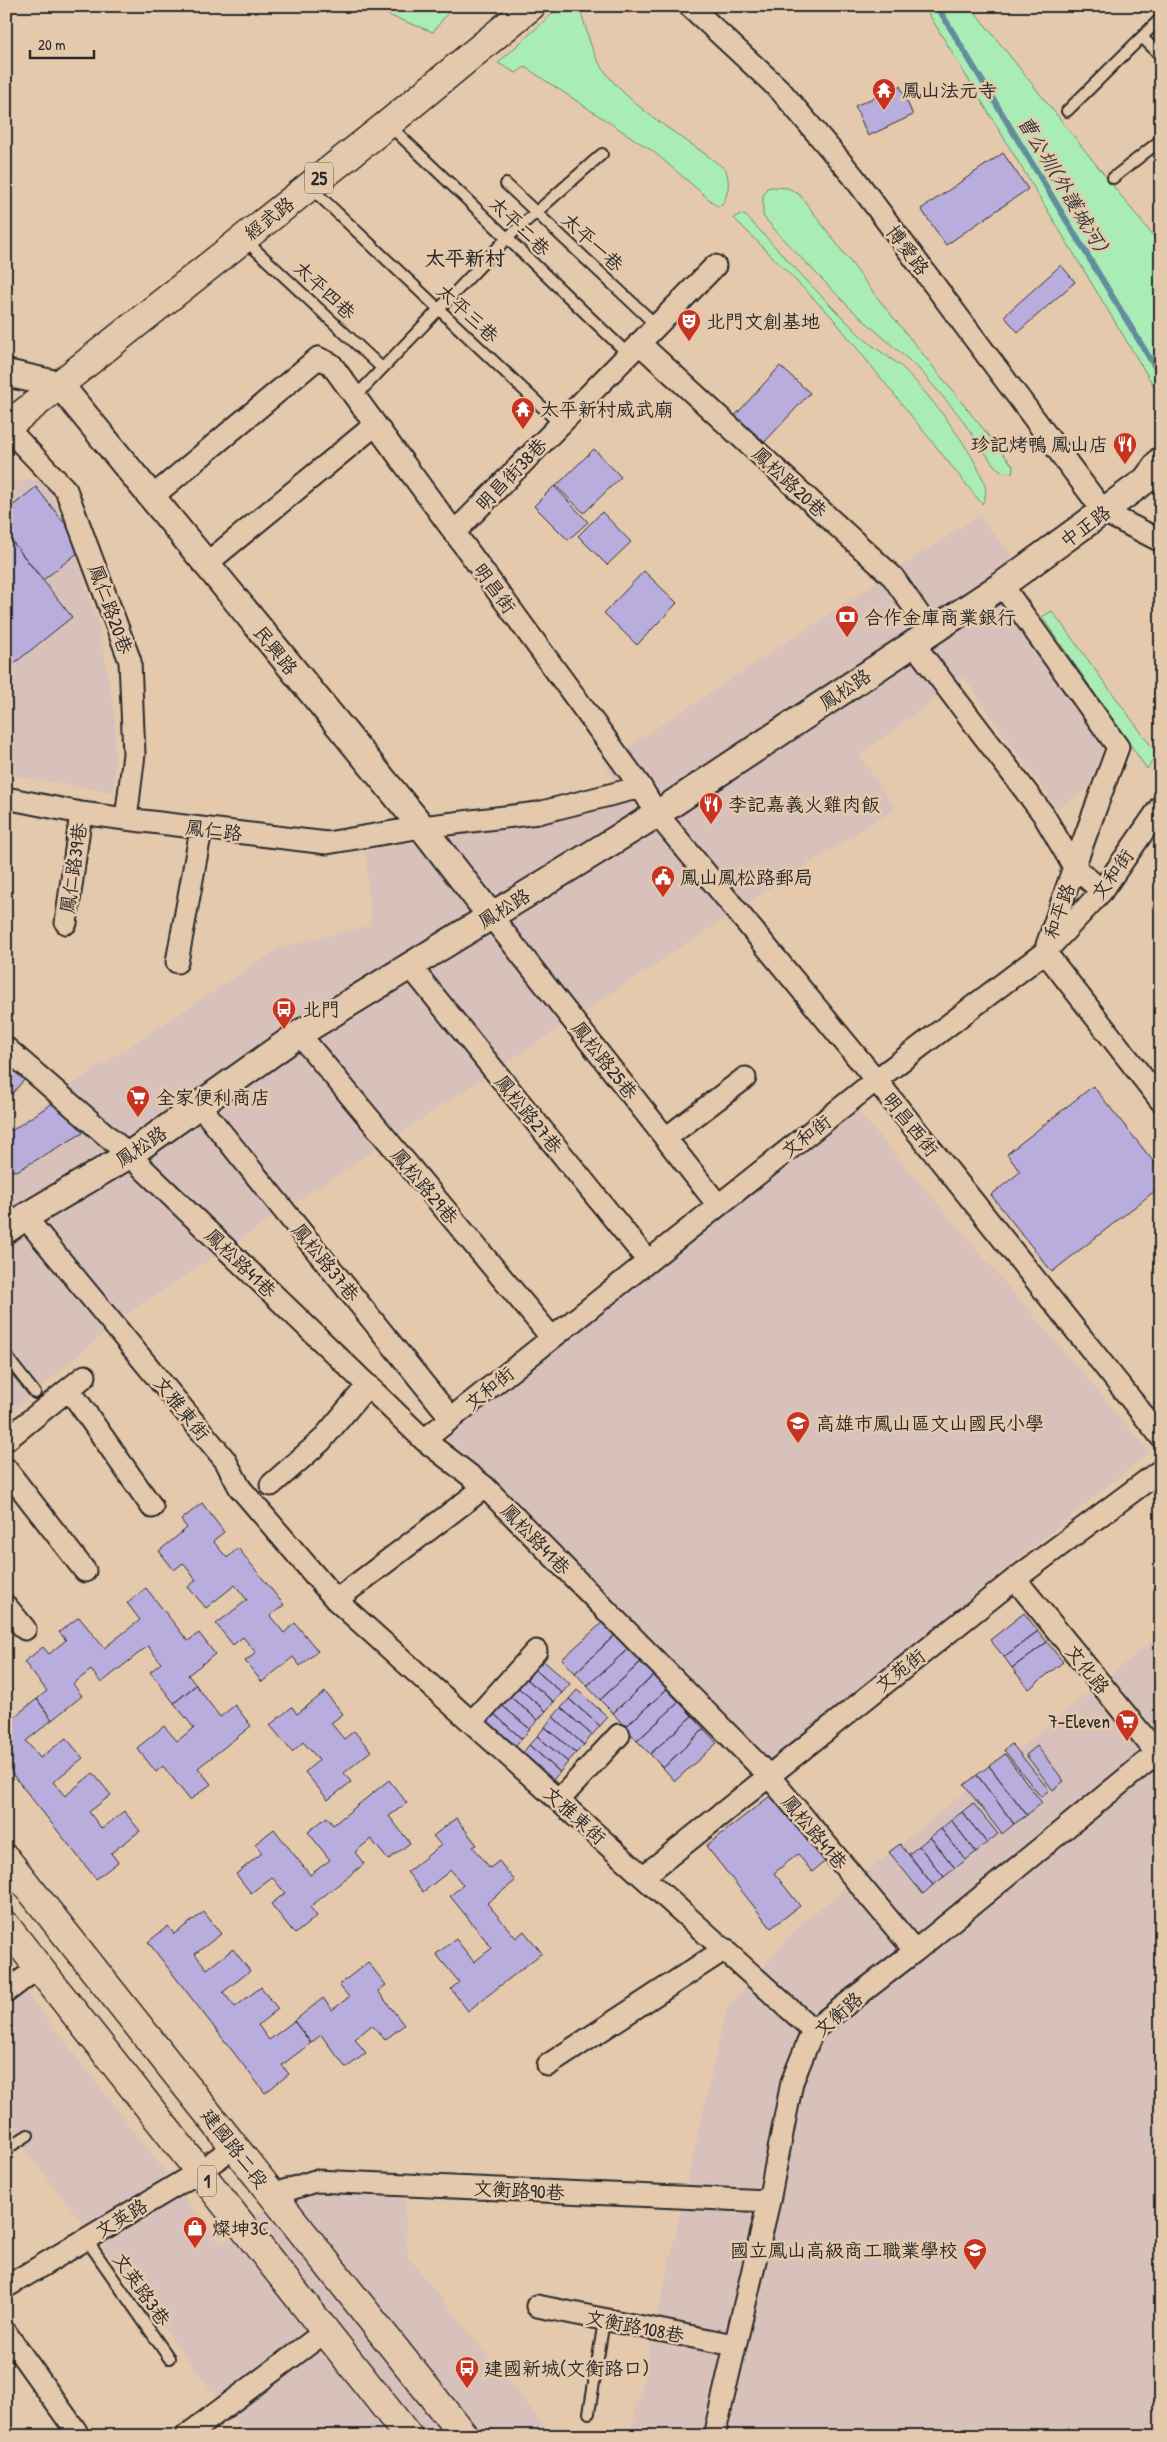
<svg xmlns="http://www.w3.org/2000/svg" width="1167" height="2442" font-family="'Patrick Hand','LXGW WenKai TC',sans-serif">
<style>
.built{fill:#d8c1bb}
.green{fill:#aaecb5;stroke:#6a8c70}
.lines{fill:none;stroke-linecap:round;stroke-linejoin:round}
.stream{stroke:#638c9d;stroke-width:6}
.building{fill:#b9addd;stroke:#2b2b2b}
.service-casing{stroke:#2b2b2b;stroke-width:14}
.minor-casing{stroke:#2b2b2b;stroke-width:25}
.tertiary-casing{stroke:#2b2b2b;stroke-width:30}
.primary-casing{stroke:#2b2b2b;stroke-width:31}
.service{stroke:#e5c9ac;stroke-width:10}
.minor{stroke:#e5c9ac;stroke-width:21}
.tertiary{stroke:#e5c9ac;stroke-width:26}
.primary{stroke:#e5c9ac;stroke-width:28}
.labels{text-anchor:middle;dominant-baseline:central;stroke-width:5;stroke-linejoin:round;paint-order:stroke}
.shield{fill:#e5c9ac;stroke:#635a52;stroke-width:1}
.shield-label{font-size:18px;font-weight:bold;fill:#2b2b2b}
.poi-label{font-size:19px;fill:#2b2b2b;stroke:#e5c9ac;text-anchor:start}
.street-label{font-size:19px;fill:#2b2b2b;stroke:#e5c9ac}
.water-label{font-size:20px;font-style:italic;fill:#343b3e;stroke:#e5c9ac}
.neighbourhood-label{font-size:20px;font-weight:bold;fill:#2b2b2b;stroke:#e5c9ac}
</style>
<rect width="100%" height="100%" fill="#e5c9ac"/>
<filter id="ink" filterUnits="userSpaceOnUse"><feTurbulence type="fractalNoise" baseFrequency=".02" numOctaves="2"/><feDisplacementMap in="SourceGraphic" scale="10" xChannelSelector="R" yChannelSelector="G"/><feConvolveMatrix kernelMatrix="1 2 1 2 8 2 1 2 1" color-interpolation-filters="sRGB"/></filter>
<g filter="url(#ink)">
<path class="built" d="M21,480h21l22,37 37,115 14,82 -1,79 -108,-19v-282z
M979,515l31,38 17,26 -28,21 105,145 -15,42 -32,22 -93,-132 -104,78 35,54 -100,63 -668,442 -121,103v-284l65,-48 208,-137 92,-23 -5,-74 260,-49 -22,-39z
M858,1111l292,341 -389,316 -259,-279 -58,-53z
M1161,1634v802h-531l96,-426 73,-84z
M6,1966l215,278 93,-74 88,1 6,86 145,179h-307l-136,-179 -104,-131z"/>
<path class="green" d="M364,6h89l-20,26z
M561,6h18c6,17 10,39 19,55 28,47 87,75 128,109 4,15 3,21 -4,35l-5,1 -63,-54 -129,-85 -9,6 -18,-10z
M924,6h46l191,240v146l-6,-4z
M772,187l16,1 12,7 76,101 137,170 -1,7 -11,-2 -8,-7 -35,-50 -39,-45 -69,-61 -67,-69 -20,-23v-20l4,-8z
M740,214l6,2c38,40 75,81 114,119 13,13 31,22 45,35 23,24 72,84 80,116 2,7 0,12 -3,18l-150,-187 -98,-99z
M1052,611l105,143 -10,15 -105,-152z"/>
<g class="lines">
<path class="stream" d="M937,6l224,371"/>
</g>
<path class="building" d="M900,86l13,29 -45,21 -13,-30z
M1003,153l25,36 -82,56 -25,-36z
M1061,265l14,17 -57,50 -14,-16z
M780,366l30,27 -48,52 -30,-26z
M594,449l27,28 -37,36 -28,-27z
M554,486l34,36 -20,18 -34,-34z
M36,487l48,61 -41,32 -37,-46v-23z
M602,512l29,30 -24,23 -29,-29z
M6,534l66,83 -66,53z
M644,571l33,32 -40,42 -33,-32z
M6,1050l25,22 -21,24 -4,-3z
M1093,1086l68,85v15l-109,86 -61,-77 29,-23 -13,-18z
M60,1098l23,35 -66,38 -11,-1v-48l5,9z
M202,1503l22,29 -11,9 14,17 11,-10 46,57 -14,11 14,17 11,-10 23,28 -18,15 -7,-9 -31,25 -17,-21 11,-8 -13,-16 -10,8 -17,-21 31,-24 -12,-15 -29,23 -18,-21 8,-7 -13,-17 -9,7 -15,-19 28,-23 -6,-8z
M146,1588l42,53 11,-8 16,21 -27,21 8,10 -22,18 -24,-31 11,-9 -13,-17 -47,37 -10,-13 -18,14 9,12 -30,24 -15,-21 10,-8 -23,-29 19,-15 6,7 17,-14 -7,-8 20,-15 25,31 36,-28 -13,-17z
M1024,1613l14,18 -34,26 -14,-17z
M604,1621l12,13 -41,39 -13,-14z
M1038,1631l9,11 -35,26 -8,-11z
M616,1634l13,14 -42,38 -12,-13z
M1047,1642l16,20 -34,27 -17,-21z
M629,1648l13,13 -42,39 -13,-14z
M539,1657l31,27 -8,9 -31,-27z
M642,1661l12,14 -41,38 -13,-13z
M531,1666l31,27 -8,9 -31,-26z
M654,1675l13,14 -42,38 -12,-14z
M523,1676l31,26 -8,9 -31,-26z
M196,1685l24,32 15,-12 16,21 -53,42 13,16 -21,16 -27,-34 -7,6 -19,-24 27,-22 13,15 17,-13 -20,-25z
M515,1685l31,26 -8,9 -31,-26z
M667,1689l12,13 -42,39 -12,-14z
M577,1690l31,27 -8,9 -31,-27z
M325,1692l18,22 -12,9 13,16 10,-8 17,20 -27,22 7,9 -23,18 -23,-28 14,-12 -16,-18 -11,10 -22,-27 22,-18 5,7z
M507,1694l31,26 -8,9 -31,-26z
M37,1699l15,21 -26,21 14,17 26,-20 17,20 -30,24 12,14 28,-23 18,22 -22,17 13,17 22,-18 16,20 -29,22 7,9 -22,17 -90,-113v-43z
M569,1699l31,27 -8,9 -31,-27z
M679,1702l13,14 -42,38 -13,-13z
M499,1703l31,26 -8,10 -30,-27z
M561,1708l31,27 -8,10 -31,-28z
M492,1712l30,27 -8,9 -30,-27z
M692,1716l12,13 -41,39 -13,-14z
M553,1717l31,28 -8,8 -31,-26z
M545,1727l31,26 -8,9 -31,-26z
M704,1729l13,14 -42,38 -12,-13z
M537,1736l31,26 -8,10 -31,-27z
M1012,1744l37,46 -8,7 -37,-47z
M529,1745l31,27 -8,9 -30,-27z
M1037,1746l27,35 -11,9 -27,-35z
M1005,1754l37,49 -15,12 -38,-49z
M989,1766l38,49 -13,9 -37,-49z
M977,1775l37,49 -12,10 -38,-49z
M389,1780l18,23 -18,13 21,27 -22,17 -17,-21 -16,13 9,12 -54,43 7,9 -22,18 -24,-30 14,-11 -13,-16 -21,16 -15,-19 26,-21 -7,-9 19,-15 36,46 20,-15 -22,-28 19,-15 6,8z
M775,1792l53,67 -16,13 -14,-18 -24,19 26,33 -29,22 -65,-82z
M973,1803l25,31 -11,9 -25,-31z
M962,1812l25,31 -11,9 -25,-32z
M456,1818l21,27 -4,2 17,21 9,-7 16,20 -28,22 29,35 8,-7 18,22 -74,58 -17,-22 8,-7 -23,-28 20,-15 18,23 18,-14 -42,-52 13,-11 -12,-15 -28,22 -16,-20 34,-27 -8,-9z
M951,1820l25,32 -10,8 -25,-31z
M941,1829l25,31 -11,8 -25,-31z
M930,1837l25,31 -11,9 -25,-31z
M900,1844l33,41 -10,9 -34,-42z
M919,1846l25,31 -11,8 -24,-31z
M204,1912l17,22 -26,20 12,15 26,-20 17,22 -27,21 12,15 26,-20 17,22 -20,16 11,15 25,-19 17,22 -29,22 7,9 -24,19 -117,-151 20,-16 6,8z
M368,1962l18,23 -8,6 26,34 -19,15 -13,-15 -17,14 11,14 -20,15 -25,-33 -10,8 -17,-22 29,-23 9,12 17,-13 -10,-12z"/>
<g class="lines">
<g class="service-casing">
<path id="service" d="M1142,37l19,19
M1067,111l94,-93
M388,124l240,230
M1113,178l48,-38
M506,184l150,141
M310,187l250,237
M244,239l138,129
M355,397l152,-159 95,-84
M6,1356l29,37
M6,2149l22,-14
M86,2239l83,119
M589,2413l15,-92"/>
</g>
<g class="minor-casing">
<path id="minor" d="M690,6l90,84 73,86 251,336 57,29
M639,343l254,234 38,55
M6,427l60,63 64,171 4,93 -8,65
M152,497l166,-139 13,6 310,423 16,27 219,266 285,357
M454,533l261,-267
M206,564l169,-139
M1002,585l116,162 -44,120 28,24
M913,643l130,171 31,53 -27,78
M6,798l75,15 45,6 201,24 95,-16 116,-14 103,-26
M491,916l227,289
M66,923l15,-110
M1045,952l116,149
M177,962l24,-132
M410,966l238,295
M299,1034l253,304
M6,1048l123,107 295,285 61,47 283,288 147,176
M200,1106l251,312
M666,1138l79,-60
M25,1217l200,243 15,28 96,112 149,-113
M69,1389l83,118
M6,1440l79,-64
M424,1440l452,-360 169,-128 57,-61 59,-85
M6,1469l79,102
M271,1485l50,-44 47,-56
M1015,1579l146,179
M336,1600l477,430
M6,1606l19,23
M472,1722l64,-71
M559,1800l60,-65
M644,1876l371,-297 146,-109
M6,1992l33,-25
M548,2065l177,-116
M272,2195l43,-14 454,20
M6,2287l194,-116 34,-24
M537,2306l197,39
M6,2333l70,98
M186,2436l140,-105
M714,2436l55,-235 23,-119 21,-52 102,-79 246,-201"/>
</g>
<g class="tertiary-casing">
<path id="tertiary" d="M6,373l54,12 362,442 69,89
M6,1230l19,-13 104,-62 170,-121 358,-220 345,-229 144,-105 15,-20"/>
</g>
<g class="primary-casing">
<path id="primary" d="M6,427l382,-303 143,-118
M6,1859l458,577
M6,1926l402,510"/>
</g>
<use href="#service" class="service"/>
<use href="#minor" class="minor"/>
<use href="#tertiary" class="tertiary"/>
<use href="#primary" class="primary"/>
</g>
</g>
<defs>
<g id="temple-pin" transform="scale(1.25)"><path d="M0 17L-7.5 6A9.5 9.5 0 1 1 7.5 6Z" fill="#c8321e" stroke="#e5c9ac"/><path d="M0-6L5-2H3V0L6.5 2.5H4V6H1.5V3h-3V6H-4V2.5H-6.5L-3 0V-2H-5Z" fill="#fff"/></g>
<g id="theatre-pin" transform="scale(1.25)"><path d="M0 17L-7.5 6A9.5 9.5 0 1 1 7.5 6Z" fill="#c8321e" stroke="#e5c9ac"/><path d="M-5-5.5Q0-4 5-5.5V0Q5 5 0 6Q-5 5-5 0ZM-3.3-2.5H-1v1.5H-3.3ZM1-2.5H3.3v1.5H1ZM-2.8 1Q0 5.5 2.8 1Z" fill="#fff"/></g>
<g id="restaurant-pin" transform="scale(1.25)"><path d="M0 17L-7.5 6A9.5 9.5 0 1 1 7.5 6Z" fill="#c8321e" stroke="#e5c9ac"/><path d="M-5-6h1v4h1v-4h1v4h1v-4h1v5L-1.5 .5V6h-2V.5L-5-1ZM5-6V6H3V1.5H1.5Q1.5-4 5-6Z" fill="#fff"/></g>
<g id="bank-pin" transform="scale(1.25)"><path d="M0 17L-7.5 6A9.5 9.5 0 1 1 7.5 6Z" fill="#c8321e" stroke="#e5c9ac"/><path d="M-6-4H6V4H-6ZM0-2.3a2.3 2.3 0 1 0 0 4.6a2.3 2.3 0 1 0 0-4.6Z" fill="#fff"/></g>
<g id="civic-pin" transform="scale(1.25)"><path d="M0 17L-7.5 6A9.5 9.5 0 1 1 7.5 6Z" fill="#c8321e" stroke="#e5c9ac"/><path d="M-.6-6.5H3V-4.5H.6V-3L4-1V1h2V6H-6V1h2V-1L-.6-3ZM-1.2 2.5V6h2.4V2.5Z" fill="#fff"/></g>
<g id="bus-pin" transform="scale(1.25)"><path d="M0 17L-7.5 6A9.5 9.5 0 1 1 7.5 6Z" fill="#c8321e" stroke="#e5c9ac"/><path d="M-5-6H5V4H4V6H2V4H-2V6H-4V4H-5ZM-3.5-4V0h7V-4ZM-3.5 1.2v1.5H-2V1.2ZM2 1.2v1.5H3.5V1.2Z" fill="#fff"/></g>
<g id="supermarket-pin" transform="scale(1.25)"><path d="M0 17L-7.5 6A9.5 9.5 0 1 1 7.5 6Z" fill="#c8321e" stroke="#e5c9ac"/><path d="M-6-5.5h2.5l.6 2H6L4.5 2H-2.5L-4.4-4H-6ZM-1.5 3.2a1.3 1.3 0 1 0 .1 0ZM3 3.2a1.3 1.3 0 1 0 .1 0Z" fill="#fff"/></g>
<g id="school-pin" transform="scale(1.25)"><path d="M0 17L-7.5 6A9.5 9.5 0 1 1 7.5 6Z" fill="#c8321e" stroke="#e5c9ac"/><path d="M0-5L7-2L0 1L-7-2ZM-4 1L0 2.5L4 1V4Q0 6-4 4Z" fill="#fff"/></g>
<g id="shop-pin" transform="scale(1.25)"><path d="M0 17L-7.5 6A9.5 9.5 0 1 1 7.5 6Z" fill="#c8321e" stroke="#e5c9ac"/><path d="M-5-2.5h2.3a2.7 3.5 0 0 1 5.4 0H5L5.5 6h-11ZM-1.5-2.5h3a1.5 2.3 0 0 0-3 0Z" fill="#fff"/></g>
</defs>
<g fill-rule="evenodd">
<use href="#temple-pin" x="884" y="90"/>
<use href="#theatre-pin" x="689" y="321"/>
<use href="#temple-pin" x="523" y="409"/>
<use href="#restaurant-pin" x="1125" y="444"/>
<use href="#bank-pin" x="847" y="617"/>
<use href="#restaurant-pin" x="711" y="804"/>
<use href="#civic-pin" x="663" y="877"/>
<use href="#bus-pin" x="284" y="1009"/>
<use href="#supermarket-pin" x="138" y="1097"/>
<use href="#school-pin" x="798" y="1423"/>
<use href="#supermarket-pin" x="1127" y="1721"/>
<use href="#shop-pin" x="195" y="2228"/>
<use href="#school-pin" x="975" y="2250"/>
<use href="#bus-pin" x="467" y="2368"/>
</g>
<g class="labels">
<g class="shield">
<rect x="305" y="162.5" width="28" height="31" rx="4"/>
<rect x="198" y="2165.5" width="18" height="31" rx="4"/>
</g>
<g class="shield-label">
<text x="319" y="178">25</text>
<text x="207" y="2181">1</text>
</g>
<g class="poi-label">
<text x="902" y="90">鳳山法元寺</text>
<text x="706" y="321">北門文創基地</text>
<text x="540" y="409">太平新村威武廟</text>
<text x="1108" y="444" text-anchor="end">珍記烤鴨 鳳山店</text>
<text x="864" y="617">合作金庫商業銀行</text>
<text x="728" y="804">李記嘉義火雞肉飯</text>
<text x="680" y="877">鳳山鳳松路郵局</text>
<text x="302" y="1009">北門</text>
<text x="156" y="1097">全家便利商店</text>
<text x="816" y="1423">高雄市鳳山區文山國民小學</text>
<text x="1110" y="1721" text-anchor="end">7-Eleven</text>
<text x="212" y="2228">燦坤3C</text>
<text x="958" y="2250" text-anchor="end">國立鳳山高級商工職業學校</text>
<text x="484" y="2368">建國新城(文衡路口)</text>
</g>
<g class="street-label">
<text transform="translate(269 218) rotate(-38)">經武路</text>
<text transform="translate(520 226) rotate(44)">太平二巷</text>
<text transform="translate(593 242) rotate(43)">太平一巷</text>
<text transform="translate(908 250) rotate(53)">博愛路</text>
<text transform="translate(325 290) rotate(43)">太平四巷</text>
<text transform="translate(468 313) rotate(43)">太平三巷</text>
<text transform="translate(511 474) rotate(-46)">明昌街38巷</text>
<text transform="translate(790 482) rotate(43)">鳳松路20巷</text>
<text transform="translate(1085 526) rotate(-36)">中正路</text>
<text transform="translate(495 588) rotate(54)">明昌街</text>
<text transform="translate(111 609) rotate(70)">鳳仁路20巷</text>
<text transform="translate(276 650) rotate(51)">民興路</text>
<text transform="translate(845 689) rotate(-34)">鳳松路</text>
<text transform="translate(214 830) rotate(7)">鳳仁路</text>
<text transform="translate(73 868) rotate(-82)">鳳仁路39巷</text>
<text transform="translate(1112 874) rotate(-54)">文和街</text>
<text transform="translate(504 908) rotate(-32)">鳳松路</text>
<text transform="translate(1059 911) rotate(-71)">和平路</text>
<text transform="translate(605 1060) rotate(52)">鳳松路25巷</text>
<text transform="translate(529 1114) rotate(51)">鳳松路27巷</text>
<text transform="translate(911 1124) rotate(51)">明昌西街</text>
<text transform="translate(806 1136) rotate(-38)">文和街</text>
<text transform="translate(141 1146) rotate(-34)">鳳松路</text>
<text transform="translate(425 1186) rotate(50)">鳳松路29巷</text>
<text transform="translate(326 1262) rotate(51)">鳳松路37巷</text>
<text transform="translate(241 1263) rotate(44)">鳳松路41巷</text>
<text transform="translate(489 1388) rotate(-39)">文和街</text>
<text transform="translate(182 1408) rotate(51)">文雅東街</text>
<text transform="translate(536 1539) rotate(46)">鳳松路41巷</text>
<text transform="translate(1088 1669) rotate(51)">文化路</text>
<text transform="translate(900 1670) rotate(-38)">文苑街</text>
<text transform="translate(575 1815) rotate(42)">文雅東街</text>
<text transform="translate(815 1832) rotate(50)">鳳松路41巷</text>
<text transform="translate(838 2014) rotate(-41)">文衡路</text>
<text transform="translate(235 2148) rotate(52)">建國路二段</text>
<text transform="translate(519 2190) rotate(3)">文衡路90巷</text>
<text transform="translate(121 2218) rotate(-31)">文英路</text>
<text transform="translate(142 2289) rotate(55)">文英路3巷</text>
<text transform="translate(635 2326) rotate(11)">文衡路108巷</text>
</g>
<g class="water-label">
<text transform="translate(1063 183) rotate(59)">曹公圳(外護城河)</text>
</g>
<g class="neighbourhood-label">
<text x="465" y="257">太平新村</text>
</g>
</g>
<rect width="1167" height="2442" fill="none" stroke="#e5c9ac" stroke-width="25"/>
<rect x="12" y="12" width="1142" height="2417" fill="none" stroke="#2b2b2b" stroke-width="2" filter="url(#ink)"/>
<path d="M30 50v8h64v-8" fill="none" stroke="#2b2b2b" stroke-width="2.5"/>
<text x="38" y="50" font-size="15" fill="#2b2b2b" stroke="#e5c9ac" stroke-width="4" paint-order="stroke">20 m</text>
</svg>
